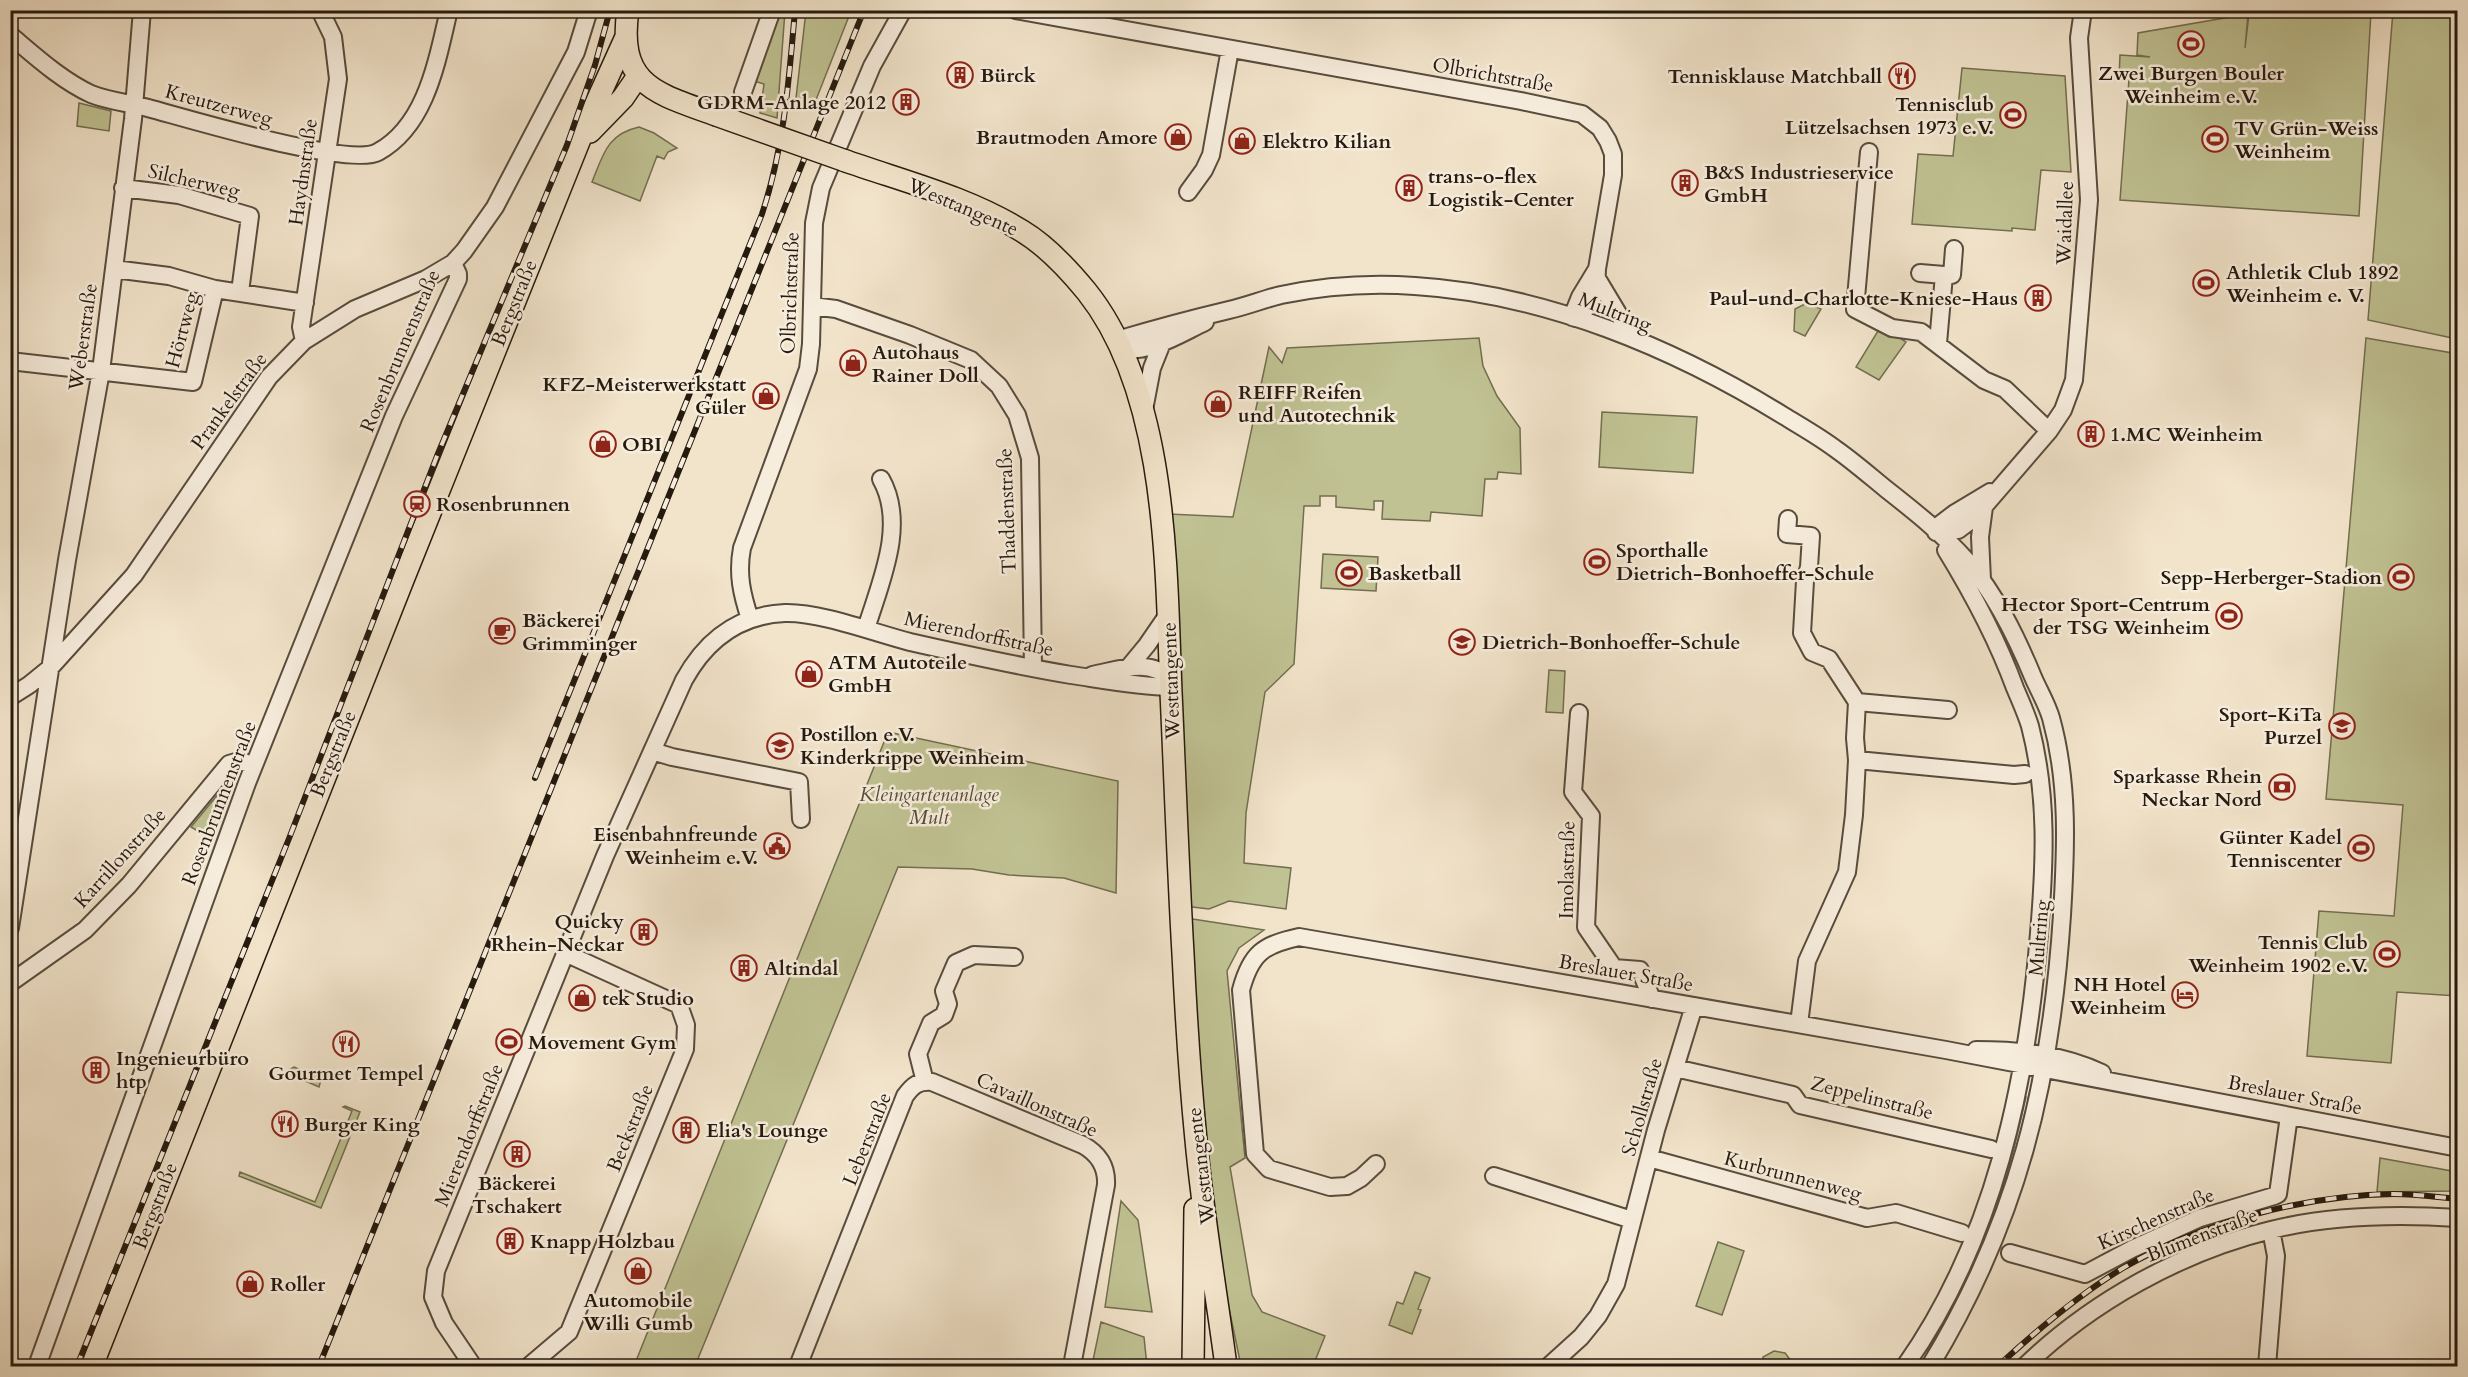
<svg xmlns="http://www.w3.org/2000/svg" width="2468" height="1377" font-family="Cardo,serif">
<style>
.green{fill:#c0c293;stroke:#726e50;stroke-width:1.5}
.lines{fill:none;stroke-linecap:round;stroke-linejoin:round}
.minor-casing{stroke:#584c3d;stroke-width:20}
.major-casing{stroke:#251a0e;stroke-width:24}
.minor{stroke:#f7eddd;stroke-width:16}
.major{stroke:#f2e4cb;stroke-width:21}
.rail-casing{stroke:#251a0e;stroke-width:6}
.rail{stroke:#f7eddd;stroke-width:4;stroke-dasharray:11;stroke-linecap:butt}
.major-bridge-casing{stroke:#251a0e;stroke-width:24;stroke-linecap:butt}
.major-bridge{stroke:#f2e4cb;stroke-width:21}
.labels{text-anchor:middle;dominant-baseline:central;stroke-width:5;stroke-linejoin:round;paint-order:stroke}
.poi-label{font-size:20px;font-weight:bold;fill:#251a0e;stroke:#f7eddd;text-anchor:start}
.street-label{font-size:20px;fill:#251a0e;stroke:#f7eddd}
.park-label{font-size:20px;font-style:italic;fill:#544c36;stroke:#f7eddd}
</style>
<rect width="100%" height="100%" fill="#f2e4cb"/>
<filter id="stains"><feTurbulence type="fractalNoise" baseFrequency=".00333" numOctaves="4"/><feColorMatrix values="0 0 0 0 .2 0 0 0 0 .09 0 0 0 0 .02 0 0 0 .5 -.17"/></filter>
<radialGradient id="worn" r=".72"><stop offset=".6" stop-color="#630" stop-opacity="0"/><stop offset="1" stop-color="#630" stop-opacity=".3"/></radialGradient>
<path class="green" d="M2265,10h105l1,2 -12,204 -239,-16 9,-121 -10,-1 1,-23 30,2 -13,-2 1,-22 110,-19 -3,34 4,-34z
M776,11h9l-8,107 -17,-5 4,-29 -10,-3z
M806,11h45l-39,99 -17,-3z
M2393,11h64v328l-89,-19z
M1962,68l103,8 6,96 -30,-2 -6,60 -23,-2v3l-100,-7 6,-70 35,2z
M79,103l32,8 -2,20 -32,-5z
M639,127l15,6 23,15 -9,4 -4,7 -7,-3 -17,45 -48,-19c11,-27 15,-48 47,-55z
M1807,303l14,6 -16,27 -11,-5 1,-22z
M1881,326l25,16 -27,38 -23,-13z
M1479,338l4,28 14,30 23,32 1,46 -23,-2 -1,7h-12l-3,37 -51,-4 -1,9 -48,-2 1,-18h-9v9l-38,-3v-11h-16v10h-16l-10,158 -29,28 -19,121 -2,50 47,5 -5,41 -57,-8 -20,8 -25,-3 -15,-392 64,3 36,-170 13,16 5,-15z
M2366,338l92,16 -1,642 -60,-4 -6,71 -84,-7 12,-145 75,5 9,-111 -77,-6z
M1602,412l95,5 -4,56 -94,-6z
M1323,554l55,3 -2,34 -55,-3z
M1549,670l16,1 -2,42 -17,-1z
M888,732l230,49 -2,112 -52,-15 -55,-3 -37,-6 -74,-2 -203,499h-61z
M233,776l2,1 -22,63 -22,-13z
M1186,918l78,12 -25,18 -12,23 18,187 -15,9 22,128 10,17 63,24 -12,30h-72l-12,-58 -18,-114z
M294,1067l27,13 -2,7 -30,-13v-4z
M2023,1097h3l-12,51 -27,97 -40,82 -3,-2 39,-82z
M345,1106l15,6 -39,96 -82,-32 1,-4 75,30 37,-91 -9,-4z
M2380,1158l77,14v19l-80,1z
M1121,1201l17,19 14,92 -47,-5z
M1718,1242l26,9 -22,64 -26,-9z
M1415,1272l15,6 -12,31 3,1 -9,24 -23,-9 8,-23 6,2z
M1101,1322l43,15 3,29 -55,-1z
M1774,1351l11,2 7,9v4h-30l1,-9z"/>
<g class="lines">
<g class="minor-casing">
<path id="minor" d="M1015,10l506,91 61,13 18,14 8,13 5,13v21l-16,94 -1,22 -7,15 -14,12
M10,35c25,21 51,45 81,59 17,7 39,9 57,14 38,10 202,60 230,44 49,-27 59,-92 71,-142
M743,92l29,-82
M1869,152l-14,157 37,19 29,4 63,48 21,9 44,42
M123,188l56,7 71,21 -10,76
M1188,192l16,-22 7,-15 19,-106
M114,269l55,7 46,13 90,14
M1920,273l24,2
M1598,280l24,40 19,20
M812,306l24,3 74,26 61,25 28,26 18,29 13,43 3,210
M1572,317l8,-20 17,-28
M1117,340c37,-11 74,-21 112,-30 18,-4 35,-11 52,-15 43,-9 91,-12 134,-9 130,8 259,62 369,130 18,11 36,21 53,34 17,12 33,26 49,39 28,22 57,45 81,72 29,34 49,75 66,116 6,14 14,27 18,41 18,65 15,131 11,197 -11,168 -44,306 -132,451
M304,341l-3,-14 37,-248 -5,-42 -13,-27
M1938,343l6,-68h8l2,-26
M1122,350c32,1 54,-14 83,-28
M10,361l183,21 22,-93
M1144,410l8,-42 10,-25
M1788,519l-1,15 24,2 -2,31 -4,14 -3,52 10,19 17,7 28,43 -2,36 2,22 -3,55 -7,57 -40,89 -8,63
M1934,529l21,-16 35,-21
M1936,532l22,-2 16,-12 75,-87 14,-21 11,-30 15,-180 -10,-162 4,-28
M1982,580l-2,-43 4,-30
M750,619c-8,-24 -13,-45 -8,-71l66,-179 3,-25 3,-121 7,-35 51,-122 31,-56
M866,629c14,-46 41,-104 15,-150
M1128,668l19,-23 22,-32
M1092,675c27,-5 58,-18 79,5
M10,697l19,-12 21,-17 84,-93 135,-198 35,-36 51,-32 71,-30 27,-16 11,-12 31,-44 81,-155 13,-42
M1857,702l91,8
M1579,713l-6,79 18,24 -5,111 28,41 26,2 12,29
M652,751l20,6 127,25 2,37
M1857,760l157,15 11,-1
M10,928l57,-368 34,-189 32,-252 9,-109
M10,983l75,-53 44,-45 100,-121 10,-3 15,4
M1976,1050c43,0 86,4 126,23
M1675,1068l118,27 7,10 191,44
M925,1082l-7,-28 13,-31 13,-8 4,-11 -4,-13 12,-28 18,-8 40,2
M1649,1158l218,60 29,-5 66,20
M1376,1164l-15,14 -14,8 -17,1 -61,-18 -14,-15 -14,-164c10,-37 22,-45 58,-53l647,113 512,98
M1494,1176l138,44
M2010,1253l75,21 47,-25 68,-31 74,-22 4,-2 11,-78
M37,1366l210,-583 147,-367 64,-137v-5l-5,-11
M473,1366l-29,-43 -11,-26 3,-26 169,-415 79,-176c22,-40 54,-65 101,-67 35,-1 90,20 125,29 53,12 107,24 161,33 34,5 66,11 100,12
M529,1366l40,-34 116,-283 1,-24 -7,-20 -114,-52
M798,1366l107,-270c8,-11 13,-15 27,-14l151,63c16,9 24,22 23,40l-34,181
M1549,1366l32,-29 17,-21 18,-32 40,-154 38,-124
M1905,1366c89,-126 122,-282 134,-433 6,-71 9,-137 -9,-207 -4,-13 -10,-26 -15,-38 -18,-49 -42,-94 -69,-138
M2025,1366c66,-64 156,-114 246,-136 60,-15 125,-16 187,-12
M2267,1366l9,-110 -5,-26"/>
</g>
<g class="major-casing">
<path id="major" d="M628,10c-11,76 28,83 88,105
M590,132l33,-34 15,-22
M843,160c59,21 125,37 179,71 25,15 47,39 65,61 81,102 79,275 84,400 4,87 7,175 12,262 3,62 7,125 13,186 7,76 20,151 30,226
M92,1366l311,-786 179,-446 43,-95
M1193,1366l2,-157"/>
</g>
<use href="#minor" class="minor"/>
<use href="#major" class="major"/>
<g class="rail-casing">
<path id="rail" d="M535,778l227,-564c22,-66 27,-134 33,-204
M77,1366l213,-530 147,-380 130,-311 28,-80 15,-55
M319,1366l545,-1356
M1998,1366c39,-36 79,-70 125,-98 78,-45 181,-73 271,-74 21,0 42,3 64,5"/>
</g>
<use href="#rail" class="rail"/>
<g class="major-bridge-casing">
<path id="major-bridge" d="M716,115l127,45"/>
</g>
<use href="#major-bridge" class="major-bridge"/>
</g>
<defs>
<g id="stadium-ring" transform="scale(1.35)"><circle r="9.5" fill="#f7eddd" stroke="#8f2418" stroke-width="1.5"/><path d="M0-5a6.5 5 0 1 0 0 10a6.5 5 0 1 0 0-10ZM-3.5-1.8h7v3.6h-7Z" fill="#8f2418"/></g>
<g id="building-ring" transform="scale(1.35)"><circle r="9.5" fill="#f7eddd" stroke="#8f2418" stroke-width="1.5"/><path d="M-4-6H4V6H1V3H-1V6H-4ZM-2.5-4.3h1.7v1.8h-1.7ZM.8-4.3h1.7v1.8H.8ZM-2.5-1h1.7V.8h-1.7ZM.8-1h1.7V.8H.8Z" fill="#8f2418"/></g>
<g id="restaurant-ring" transform="scale(1.35)"><circle r="9.5" fill="#f7eddd" stroke="#8f2418" stroke-width="1.5"/><path d="M-5-6h1v4h1v-4h1v4h1v-4h1v5L-1.5 .5V6h-2V.5L-5-1ZM5-6V6H3V1.5H1.5Q1.5-4 5-6Z" fill="#8f2418"/></g>
<g id="shop-ring" transform="scale(1.35)"><circle r="9.5" fill="#f7eddd" stroke="#8f2418" stroke-width="1.5"/><path d="M-5-2.5h2.3a2.7 3.5 0 0 1 5.4 0H5L5.5 6h-11ZM-1.5-2.5h3a1.5 2.3 0 0 0-3 0Z" fill="#8f2418"/></g>
<g id="station-ring" transform="scale(1.35)"><circle r="9.5" fill="#f7eddd" stroke="#8f2418" stroke-width="1.5"/><path d="M-3-6H3Q5-6 5-4V2Q5 4 3 4L4.5 6H3L1.5 4h-3L-3 6H-4.5L-3 4Q-5 4-5 2V-4Q-5-6-3-6ZM-3.5-4v3h7v-3ZM-3.5 1v1.5H-2V1ZM2 1v1.5H3.5V1Z" fill="#8f2418"/></g>
<g id="cafe-ring" transform="scale(1.35)"><circle r="9.5" fill="#f7eddd" stroke="#8f2418" stroke-width="1.5"/><path d="M-5.5-4.5H6V0H3Q3 3.5 0 3.5H-2.5Q-5.5 3.5-5.5 0ZM3-3.2v2h1.7v-2ZM-6 4.5H4V6H-6Z" fill="#8f2418"/></g>
<g id="school-ring" transform="scale(1.35)"><circle r="9.5" fill="#f7eddd" stroke="#8f2418" stroke-width="1.5"/><path d="M0-5L7-2L0 1L-7-2ZM-4 1L0 2.5L4 1V4Q0 6-4 4Z" fill="#8f2418"/></g>
<g id="bank-ring" transform="scale(1.35)"><circle r="9.5" fill="#f7eddd" stroke="#8f2418" stroke-width="1.5"/><path d="M-6-4H6V4H-6ZM0-2.3a2.3 2.3 0 1 0 0 4.6a2.3 2.3 0 1 0 0-4.6Z" fill="#8f2418"/></g>
<g id="civic-ring" transform="scale(1.35)"><circle r="9.5" fill="#f7eddd" stroke="#8f2418" stroke-width="1.5"/><path d="M-.6-6.5H3V-4.5H.6V-3L4-1V1h2V6H-6V1h2V-1L-.6-3ZM-1.2 2.5V6h2.4V2.5Z" fill="#8f2418"/></g>
<g id="hotel-ring" transform="scale(1.35)"><circle r="9.5" fill="#f7eddd" stroke="#8f2418" stroke-width="1.5"/><path d="M-6-4.5h1.5V1H6V5H4.5V3h-9V5H-6ZM-4 0a1.8 1.8 0 1 1 3.6 0ZM.5 0V-2.5h3Q6-2.5 6 0Z" fill="#8f2418"/></g>
</defs>
<g fill-rule="evenodd">
<use href="#stadium-ring" x="2191" y="44"/>
<use href="#building-ring" x="960" y="75"/>
<use href="#restaurant-ring" x="1902" y="76"/>
<use href="#building-ring" x="906" y="102"/>
<use href="#stadium-ring" x="2013" y="115"/>
<use href="#shop-ring" x="1178" y="137"/>
<use href="#stadium-ring" x="2215" y="139"/>
<use href="#shop-ring" x="1242" y="141"/>
<use href="#building-ring" x="1685" y="183"/>
<use href="#building-ring" x="1409" y="188"/>
<use href="#stadium-ring" x="2206" y="283"/>
<use href="#building-ring" x="2038" y="298"/>
<use href="#shop-ring" x="853" y="363"/>
<use href="#shop-ring" x="766" y="396"/>
<use href="#shop-ring" x="1218" y="404"/>
<use href="#building-ring" x="2091" y="434"/>
<use href="#shop-ring" x="603" y="444"/>
<use href="#station-ring" x="417" y="504"/>
<use href="#stadium-ring" x="1597" y="562"/>
<use href="#stadium-ring" x="1349" y="573"/>
<use href="#stadium-ring" x="2401" y="577"/>
<use href="#stadium-ring" x="2229" y="616"/>
<use href="#cafe-ring" x="502" y="631"/>
<use href="#school-ring" x="1462" y="642"/>
<use href="#shop-ring" x="809" y="674"/>
<use href="#school-ring" x="2342" y="726"/>
<use href="#school-ring" x="780" y="746"/>
<use href="#bank-ring" x="2282" y="787"/>
<use href="#civic-ring" x="777" y="846"/>
<use href="#stadium-ring" x="2361" y="848"/>
<use href="#building-ring" x="644" y="932"/>
<use href="#stadium-ring" x="2387" y="954"/>
<use href="#building-ring" x="744" y="968"/>
<use href="#hotel-ring" x="2185" y="995"/>
<use href="#shop-ring" x="582" y="998"/>
<use href="#stadium-ring" x="509" y="1042"/>
<use href="#restaurant-ring" x="346" y="1044"/>
<use href="#building-ring" x="96" y="1070"/>
<use href="#restaurant-ring" x="285" y="1124"/>
<use href="#building-ring" x="686" y="1130"/>
<use href="#building-ring" x="517" y="1154"/>
<use href="#building-ring" x="510" y="1241"/>
<use href="#shop-ring" x="638" y="1271"/>
<use href="#shop-ring" x="250" y="1284"/>
</g>
<g class="labels">
<g class="poi-label">
<text x="2191" y="73" text-anchor="middle">Zwei Burgen Bouler<tspan x="2191" dy="23">Weinheim e.V.</tspan></text>
<text x="980" y="75">Bürck</text>
<text x="1882" y="76" text-anchor="end">Tennisklause Matchball</text>
<text x="886" y="102" text-anchor="end">GDRM-Anlage 2012</text>
<text x="1994" y="104" text-anchor="end">Tennisclub<tspan x="1994" dy="23">Lützelsachsen 1973 e.V.</tspan></text>
<text x="2234" y="128">TV Grün-Weiss<tspan x="2234" dy="23">Weinheim</tspan></text>
<text x="1158" y="137" text-anchor="end">Brautmoden Amore</text>
<text x="1262" y="141">Elektro Kilian</text>
<text x="1704" y="172">B&amp;S Industrieservice<tspan x="1704" dy="23">GmbH</tspan></text>
<text x="1428" y="176">trans-o-flex<tspan x="1428" dy="23">Logistik-Center</tspan></text>
<text x="2226" y="272">Athletik Club 1892<tspan x="2226" dy="23">Weinheim e. V.</tspan></text>
<text x="2018" y="298" text-anchor="end">Paul-und-Charlotte-Kniese-Haus</text>
<text x="872" y="352">Autohaus<tspan x="872" dy="23">Rainer Doll</tspan></text>
<text x="746" y="384" text-anchor="end">KFZ-Meisterwerkstatt<tspan x="746" dy="23">Güler</tspan></text>
<text x="1238" y="392">REIFF Reifen<tspan x="1238" dy="23">und Autotechnik</tspan></text>
<text x="2110" y="434">1.MC Weinheim</text>
<text x="622" y="444">OBI</text>
<text x="436" y="504">Rosenbrunnen</text>
<text x="1616" y="550">Sporthalle<tspan x="1616" dy="23">Dietrich-Bonhoeffer-Schule</tspan></text>
<text x="1368" y="573">Basketball</text>
<text x="2382" y="577" text-anchor="end">Sepp-Herberger-Stadion</text>
<text x="2210" y="604" text-anchor="end">Hector Sport-Centrum<tspan x="2210" dy="23">der TSG Weinheim</tspan></text>
<text x="522" y="620">Bäckerei<tspan x="522" dy="23">Grimminger</tspan></text>
<text x="1482" y="642">Dietrich-Bonhoeffer-Schule</text>
<text x="828" y="662">ATM Autoteile<tspan x="828" dy="23">GmbH</tspan></text>
<text x="2322" y="714" text-anchor="end">Sport-KiTa<tspan x="2322" dy="23">Purzel</tspan></text>
<text x="800" y="734">Postillon e.V.<tspan x="800" dy="23">Kinderkrippe Weinheim</tspan></text>
<text x="2262" y="776" text-anchor="end">Sparkasse Rhein<tspan x="2262" dy="23">Neckar Nord</tspan></text>
<text x="758" y="834" text-anchor="end">Eisenbahnfreunde<tspan x="758" dy="23">Weinheim e.V.</tspan></text>
<text x="2342" y="837" text-anchor="end">Günter Kadel<tspan x="2342" dy="23">Tenniscenter</tspan></text>
<text x="624" y="921" text-anchor="end">Quicky<tspan x="624" dy="23">Rhein-Neckar</tspan></text>
<text x="2368" y="942" text-anchor="end">Tennis Club<tspan x="2368" dy="23">Weinheim 1902 e.V.</tspan></text>
<text x="764" y="968">Altindal</text>
<text x="2166" y="984" text-anchor="end">NH Hotel<tspan x="2166" dy="23">Weinheim</tspan></text>
<text x="602" y="998">tek Studio</text>
<text x="528" y="1042">Movement Gym</text>
<text x="116" y="1058">Ingenieurbüro<tspan x="116" dy="23">htp</tspan></text>
<text x="346" y="1073" text-anchor="middle">Gourmet Tempel</text>
<text x="304" y="1124">Burger King</text>
<text x="706" y="1130">Elia's Lounge</text>
<text x="517" y="1183" text-anchor="middle">Bäckerei<tspan x="517" dy="23">Tschakert</tspan></text>
<text x="530" y="1241">Knapp Holzbau</text>
<text x="270" y="1284">Roller</text>
<text x="638" y="1300" text-anchor="middle">Automobile<tspan x="638" dy="23">Willi Gumb</tspan></text>
</g>
<g class="street-label">
<text transform="translate(1493 75) rotate(10)">Olbrichtstraße</text>
<text transform="translate(219 105) rotate(15)">Kreutzerweg</text>
<text transform="translate(303 172) rotate(-82)">Haydnstraße</text>
<text transform="translate(194 181) rotate(13)">Silcherweg</text>
<text transform="translate(963 207) rotate(23)">Westtangente</text>
<text transform="translate(2065 223) rotate(-88)">Waidallee</text>
<text transform="translate(790 293) rotate(-88)">Olbrichtstraße</text>
<text transform="translate(514 303) rotate(-68)">Bergstraße</text>
<text transform="translate(1615 312) rotate(21)">Multring</text>
<text transform="translate(182 330) rotate(-75)">Hörtweg</text>
<text transform="translate(83 337) rotate(-82)">Weberstraße</text>
<text transform="translate(400 351) rotate(-67)">Rosenbrunnenstraße</text>
<text transform="translate(229 401) rotate(-54)">Prankelstraße</text>
<text transform="translate(1007 511) rotate(-92)">Thaddenstraße</text>
<text transform="translate(979 634) rotate(12)">Mierendorffstraße</text>
<text transform="translate(1171 681) rotate(-92)">Westtangente</text>
<text transform="translate(333 754) rotate(-68)">Bergstraße</text>
<text transform="translate(219 803) rotate(-69)">Rosenbrunnenstraße</text>
<text transform="translate(120 858) rotate(-48)">Karrillonstraße</text>
<text transform="translate(1567 870) rotate(-89)">Imolastraße</text>
<text transform="translate(2039 938) rotate(-85)">Multring</text>
<text transform="translate(1626 973) rotate(10)">Breslauer Straße</text>
<text transform="translate(2295 1095) rotate(11)">Breslauer Straße</text>
<text transform="translate(1872 1098) rotate(14)">Zeppelinstraße</text>
<text transform="translate(1037 1105) rotate(24)">Cavaillonstraße</text>
<text transform="translate(1642 1107) rotate(-74)">Schollstraße</text>
<text transform="translate(630 1128) rotate(-68)">Beckstraße</text>
<text transform="translate(469 1135) rotate(-68)">Mierendorffstraße</text>
<text transform="translate(867 1139) rotate(-68)">Leberstraße</text>
<text transform="translate(1201 1166) rotate(-97)">Westtangente</text>
<text transform="translate(1793 1176) rotate(15)">Kurbrunnenweg</text>
<text transform="translate(155 1206) rotate(-69)">Bergstraße</text>
<text transform="translate(2156 1219) rotate(-24)">Kirschenstraße</text>
<text transform="translate(2202 1235) rotate(-21)">Blumenstraße</text>
</g>
<g class="park-label">
<text x="929" y="794">Kleingartenanlage<tspan x="929" dy="23">Mult</tspan></text>
</g>
</g>
<rect width="2468" height="1377" fill="none" stroke="#f2e4cb" stroke-width="36"/>
<rect x="12" y="12" width="2444" height="1353" fill="none" stroke="#251a0e" stroke-width="3"/>
<rect x="18" y="18" width="2432" height="1341" fill="none" stroke="#251a0e" stroke-width="1.5"/>
<rect width="100%" height="100%" filter="url(#stains)"/>
<rect width="100%" height="100%" fill="url(#worn)"/>
</svg>
